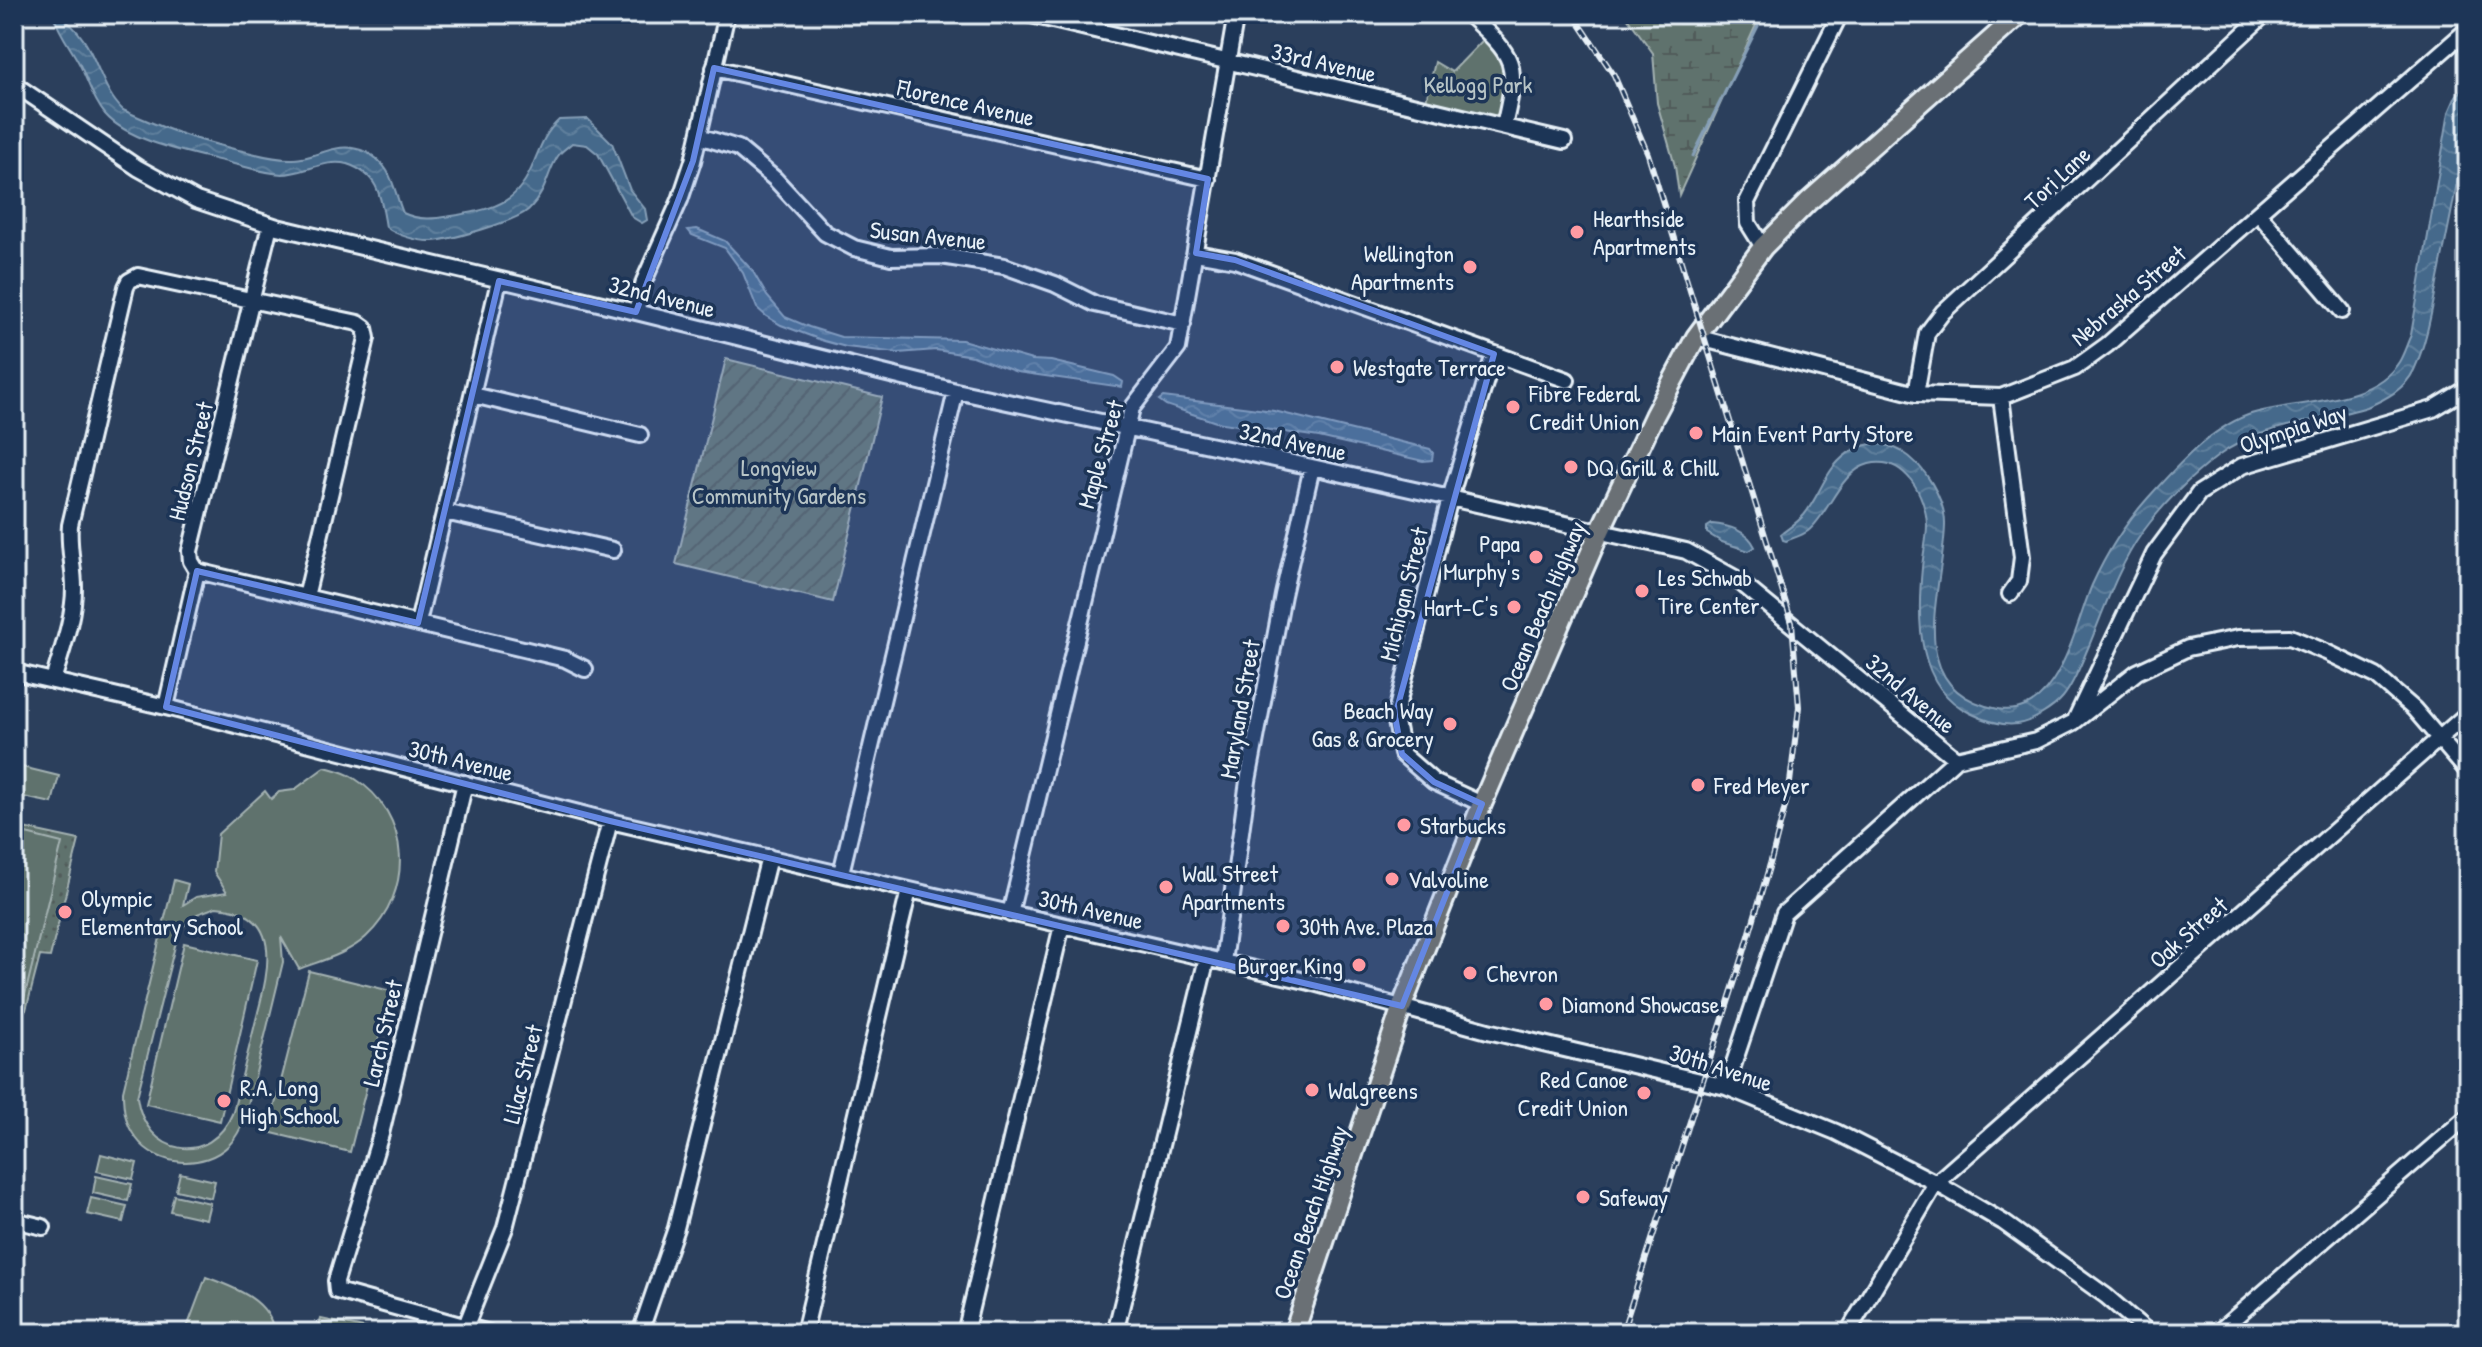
<svg xmlns="http://www.w3.org/2000/svg" width="2482" height="1347" font-family="'Patrick Hand',sans-serif">
<style>
.grass{fill:url(#grass-dots);stroke:#a4b2b2;stroke-width:2}
.wetland{fill:url(#wetland-marsh);stroke:#a4b2b2;stroke-width:2}
.park{fill:#5f726d;stroke:#a4b2b2;stroke-width:2;fill-rule:evenodd}
.garden{fill:url(#garden-furrows);stroke:#a4b2b2;stroke-width:2}
.water{fill:url(#water-waves);stroke:#869fb7;stroke-width:2}
.lines{fill:none;stroke-linecap:round;stroke-linejoin:round}
.stream{stroke:#869fb7;stroke-width:3}
.minor-casing{stroke:#e8f1f8;stroke-width:20}
.major-casing{stroke:#e8f1f8;stroke-width:24}
.minor{stroke:#1d3557;stroke-width:14}
.major{stroke:#6a7074;stroke-width:18}
.rail-casing{stroke:#e8f1f8;stroke-width:6}
.rail{stroke:#1d3557;stroke-width:3;stroke-dasharray:9;stroke-linecap:butt}
.marked{fill:#6487e3;fill-opacity:0.2;stroke:#6487e3;stroke-width:6;stroke-linejoin:round}
.poi-dot{fill:#ff9aa2;stroke:#1d3557;stroke-width:3}
.labels{text-anchor:middle;dominant-baseline:central;stroke-width:7;stroke-linejoin:round;paint-order:stroke}
.street-label{font-size:24px;fill:#e8f1f8;stroke:#1d3557}
.park-label{font-size:24px;fill:#b8c5c7;stroke:#1d3557}
.poi-label{font-size:24px;fill:#e8f1f8;stroke:#1d3557;text-anchor:start}
</style>
<defs>
<pattern id="grass-dots" width="8" height="8" patternUnits="userSpaceOnUse" patternTransform="scale(2)"><rect width="8" height="8" fill="#5f726d"/><path d="M2 2h.1M6 6h.1" fill="none" stroke="#515b5a" stroke-width="1.8" stroke-linecap="round"/></pattern>
<pattern id="wetland-marsh" width="20" height="14" patternUnits="userSpaceOnUse" patternTransform="scale(2)"><rect width="20" height="14" fill="#5f726d"/><path d="M1 5h8M5 5V1M11 12h8M15 12V8" fill="none" stroke="#515b5a"/></pattern>
<pattern id="garden-furrows" width="10" height="10" patternUnits="userSpaceOnUse" patternTransform="scale(2)"><rect width="10" height="10" fill="#5f726d"/><path d="M-1 1l2-2M0 10L10 0M9 11l2-2" fill="none" stroke="#515b5a"/></pattern>
<pattern id="water-waves" width="16" height="10" patternUnits="userSpaceOnUse" patternTransform="scale(2)"><rect width="16" height="10" fill="#44698b"/><path d="M0 5q4-4 8 0t8 0" fill="none" stroke="#5f7f9c"/></pattern>
</defs>
<rect width="100%" height="100%" fill="#2b3f5c"/>
<filter id="ink" filterUnits="userSpaceOnUse"><feTurbulence type="fractalNoise" baseFrequency=".0125" numOctaves="2"/><feDisplacementMap in="SourceGraphic" scale="16" xChannelSelector="R" yChannelSelector="G"/><feConvolveMatrix kernelMatrix="1 2 1 2 8 2 1 2 1" color-interpolation-filters="sRGB"/></filter>
<g filter="url(#ink)">
<path class="grass" d="M14,826l65,14 -29,117 -10,-1 -14,54 -12,-3z"/>
<path class="wetland" d="M1625,14h136l-82,181 -4,-29 -18,-63 -4,-50z"/>
<path class="park" d="M1484,39c22,23 30,46 13,76l-7,2 -64,-16 9,-39 17,10z
M14,765l45,11 -7,27 -38,-8z
M325,767c10,3 21,5 29,11 58,36 60,115 12,159 -18,17 -46,24 -67,32l-18,-32 2,25 -38,156c-4,10 -8,19 -16,27 -25,25 -72,22 -93,-7 -11,-14 -13,-30 -13,-47l51,-211 14,4 -5,21 13,-8 31,-5 -13,-20 4,-38 47,-43 6,8 8,-7 15,-2zM216,907c75,5 49,75 38,121 -7,28 -14,56 -21,84 -23,56 -88,44 -96,-15l42,-167 18,-16z
M14,831l48,12 -39,160 -9,-2z
M184,943l73,17 -37,161 -74,-17z
M309,971l82,20 -41,161 -82,-20z
M101,1154l36,9 -4,16 -36,-8z
M180,1173l35,8 -4,17 -35,-8z
M96,1176l36,8 -4,17 -35,-8z
M174,1195l36,8 -4,16 -36,-8z
M91,1198l36,8 -4,16 -36,-8z
M206,1277c27,10 65,23 68,56h-89z
M321,1319l67,14h-71z"/>
<path class="garden" d="M726,359l156,38 -49,205 -157,-38z"/>
<path class="water" d="M58,15c40,24 38,70 65,95 39,18 69,29 111,39 20,4 40,11 60,10 25,-1 43,-20 72,-7 27,13 27,37 37,61 19,9 35,5 55,2 39,-7 61,-13 76,-53 7,-17 11,-29 25,-42l29,-1 24,24 18,47 15,19 2,11 -5,3 -10,-6 -34,-63 -11,-9 -15,-2c-4,4 -11,8 -14,13 -12,18 -10,35 -30,54 -14,12 -75,29 -95,31 -14,1 -37,-6 -47,-14 -5,-29 -6,-52 -39,-63 -21,-6 -43,10 -65,10 -17,-1 -32,-6 -48,-10 -36,-10 -103,-20 -129,-50 -12,-14 -17,-33 -25,-49 -8,-16 -20,-30 -26,-48z
M2468,83c0,57 -17,129 -28,186 -7,33 -12,71 -26,101 -9,19 -28,29 -47,37 -49,15 -106,17 -149,49 -27,20 -56,49 -76,77 -24,34 -38,77 -54,115 -7,16 -14,36 -25,49 -10,12 -31,25 -46,27 -16,2 -33,-4 -47,-11 -54,-26 -53,-94 -48,-145 1,-14 5,-29 5,-43 -1,-29 -22,-70 -58,-61 -30,8 -39,49 -61,67 -5,4 -15,7 -22,10l-3,-1 -2,-6c8,-6 17,-12 23,-19 18,-22 22,-51 51,-66 16,-8 31,-6 46,2 23,13 45,49 44,75 -2,66 -45,164 53,183 60,11 77,-84 94,-124 14,-31 32,-60 55,-86 28,-31 61,-69 101,-84 45,-16 122,-8 151,-53 5,-8 8,-19 12,-27l38,-223 7,-16z
M697,229l28,12 27,29 15,26 18,21 24,10 32,10 121,3 70,20 19,1 63,15 9,6 -1,5 -105,-15 -44,-16 -37,-6 -38,3 -52,-6 -22,-6 -43,-16 -15,-9 -9,-8 -14,-35 -18,-25 -33,-13 -4,-5z
M1163,397l111,14 156,38 3,4 -1,7 -9,1 -104,-24 -103,-15 -50,-17 -7,-5z
M1712,524c16,1 36,7 43,23l-6,4 -27,-9 -15,-9v-6z"/>
<g class="lines">
<path class="stream" d="M1693,156l71,-142"/>
<g class="minor-casing">
<path id="minor" d="M1027,14l537,127
M1468,14c48,44 51,48 36,112
M714,68l494,111
M14,84l124,84 58,32 81,27 359,85 320,79 356,76 374,84 49,27 221,181
M699,136l39,12 37,31 50,54 29,15 37,9 50,-1 63,10 51,18 40,20 88,20
M2258,213l84,98
M1763,247l-15,-24 -1,-21 93,-188
M1196,253l39,7 332,120
M636,312l8,-31 36,-81 13,-39 34,-147
M1696,337l220,57 85,3 74,-29 32,-23 361,-316
M1916,394l11,-61 16,-21 322,-298
M473,395l167,40
M2001,397l21,160 -3,24 -9,13
M445,512l168,38
M197,571l368,88 20,10
M418,623l81,-342
M14,672l152,35 444,114 700,161 178,49 238,56 110,45 100,51 67,39 103,74 43,37
M53,681c8,-29 21,-62 21,-93 0,-22 -6,-40 -4,-63l56,-238 3,-6 9,-5 220,47 7,5 2,10 -61,259
M166,707l31,-136 -6,-10 -1,-10 80,-326
M2076,718l78,-164 45,-61 43,-27 191,-57 35,-21
M465,783l-84,351 -45,147 1,10 152,42
M1482,804l-48,-22 -32,-28 -7,-38 55,-218 44,-144
M841,873l115,-482
M1010,914l122,-506 46,-60 58,-334
M1223,962l25,-181 35,-186 29,-128
M1726,1087l58,-174 172,-154 80,-18 38,-19 63,-50 51,-24 50,-10 52,-1 36,15 50,24 38,33 54,63
M14,1220l29,7
M1848,1332l88,-149 532,-470
M463,1333l42,-105 105,-407
M640,1333l36,-105 93,-371
M804,1333l105,-443
M965,1333l97,-408
M1115,1333l92,-375
M2217,1333l251,-217"/>
</g>
<g class="major-casing">
<path id="major" d="M1294,1333l108,-327 80,-202 118,-273 54,-115 42,-79 67,-90 45,-45 212,-188"/>
</g>
<use href="#minor" class="minor"/>
<use href="#major" class="major"/>
<g class="rail-casing">
<path id="rail" d="M1573,14l41,61 34,79 144,469 7,84 -10,84 -17,66 -29,99 -121,377"/>
</g>
<use href="#rail" class="rail"/>
</g>
</g>
<path class="marked" d="M714,68l494,111 -12,74 39,7 259,94 -99,362 7,38 32,28 48,22 -80,202 -792,-185 -444,-114 31,-136 221,52 81,-342 137,31 57,-151z"/>
<g class="poi-dot">
<circle cx="1577" cy="232" r="8"/>
<circle cx="1470" cy="267" r="8"/>
<circle cx="1337" cy="367" r="8"/>
<circle cx="1513" cy="407" r="8"/>
<circle cx="1696" cy="433" r="8"/>
<circle cx="1571" cy="467" r="8"/>
<circle cx="1536" cy="557" r="8"/>
<circle cx="1642" cy="591" r="8"/>
<circle cx="1514" cy="607" r="8"/>
<circle cx="1450" cy="724" r="8"/>
<circle cx="1698" cy="785" r="8"/>
<circle cx="1404" cy="825" r="8"/>
<circle cx="1392" cy="879" r="8"/>
<circle cx="1166" cy="887" r="8"/>
<circle cx="65" cy="912" r="8"/>
<circle cx="1283" cy="926" r="8"/>
<circle cx="1359" cy="965" r="8"/>
<circle cx="1470" cy="973" r="8"/>
<circle cx="1546" cy="1004" r="8"/>
<circle cx="1312" cy="1090" r="8"/>
<circle cx="1644" cy="1093" r="8"/>
<circle cx="224" cy="1101" r="8"/>
<circle cx="1583" cy="1197" r="8"/>
</g>
<g class="labels">
<g class="street-label">
<text transform="translate(1324 62) rotate(13)">33rd Avenue</text>
<text transform="translate(966 102) rotate(13)">Florence Avenue</text>
<text transform="translate(2057 177) rotate(-43)">Tori Lane</text>
<text transform="translate(928 235) rotate(6)">Susan Avenue</text>
<text transform="translate(2128 295) rotate(-40)">Nebraska Street</text>
<text transform="translate(662 296) rotate(14)">32nd Avenue</text>
<text transform="translate(2293 428) rotate(-18)">Olympia Way</text>
<text transform="translate(1293 441) rotate(12)">32nd Avenue</text>
<text transform="translate(1100 454) rotate(-74)">Maple Street</text>
<text transform="translate(190 461) rotate(-76)">Hudson Street</text>
<text transform="translate(1403 594) rotate(-76)">Michigan Street</text>
<text transform="translate(1542 606) rotate(-67)">Ocean Beach Highway</text>
<text transform="translate(1911 693) rotate(40)">32nd Avenue</text>
<text transform="translate(1239 709) rotate(-80)">Maryland Street</text>
<text transform="translate(461 760) rotate(14)">30th Avenue</text>
<text transform="translate(1091 909) rotate(13)">30th Avenue</text>
<text transform="translate(2188 932) rotate(-41)">Oak Street</text>
<text transform="translate(382 1033) rotate(-77)">Larch Street</text>
<text transform="translate(1721 1067) rotate(18)">30th Avenue</text>
<text transform="translate(522 1074) rotate(-76)">Lilac Street</text>
<text transform="translate(1310 1212) rotate(-71)">Ocean Beach Highway</text>
</g>
<g class="park-label">
<text x="1478" y="84">Kellogg Park</text>
<text x="779" y="467">Longview<tspan x="779" dy="28">Community Gardens</tspan></text>
</g>
<g class="poi-label">
<text x="1593" y="218">Hearthside<tspan x="1593" dy="28">Apartments</tspan></text>
<text x="1454" y="253" text-anchor="end">Wellington<tspan x="1454" dy="28">Apartments</tspan></text>
<text x="1353" y="367">Westgate Terrace</text>
<text x="1529" y="393">Fibre Federal<tspan x="1529" dy="28">Credit Union</tspan></text>
<text x="1712" y="433">Main Event Party Store</text>
<text x="1587" y="467">DQ Grill &amp; Chill</text>
<text x="1520" y="543" text-anchor="end">Papa<tspan x="1520" dy="28">Murphy's</tspan></text>
<text x="1658" y="577">Les Schwab<tspan x="1658" dy="28">Tire Center</tspan></text>
<text x="1498" y="607" text-anchor="end">Hart-C's</text>
<text x="1434" y="710" text-anchor="end">Beach Way<tspan x="1434" dy="28">Gas &amp; Grocery</tspan></text>
<text x="1714" y="785">Fred Meyer</text>
<text x="1420" y="825">Starbucks</text>
<text x="1182" y="873">Wall Street<tspan x="1182" dy="28">Apartments</tspan></text>
<text x="1408" y="879">Valvoline</text>
<text x="81" y="898">Olympic<tspan x="81" dy="28">Elementary School</tspan></text>
<text x="1299" y="926">30th Ave. Plaza</text>
<text x="1343" y="965" text-anchor="end">Burger King</text>
<text x="1486" y="973">Chevron</text>
<text x="1562" y="1004">Diamond Showcase</text>
<text x="1628" y="1079" text-anchor="end">Red Canoe<tspan x="1628" dy="28">Credit Union</tspan></text>
<text x="240" y="1087">R.A. Long<tspan x="240" dy="28">High School</tspan></text>
<text x="1328" y="1090">Walgreens</text>
<text x="1599" y="1197">Safeway</text>
</g>
</g>
<rect width="2482" height="1347" fill="none" stroke="#1d3557" stroke-width="48"/>
<rect x="24" y="24" width="2434" height="1299" fill="none" stroke="#e8f1f8" stroke-width="3" filter="url(#ink)"/>
</svg>
